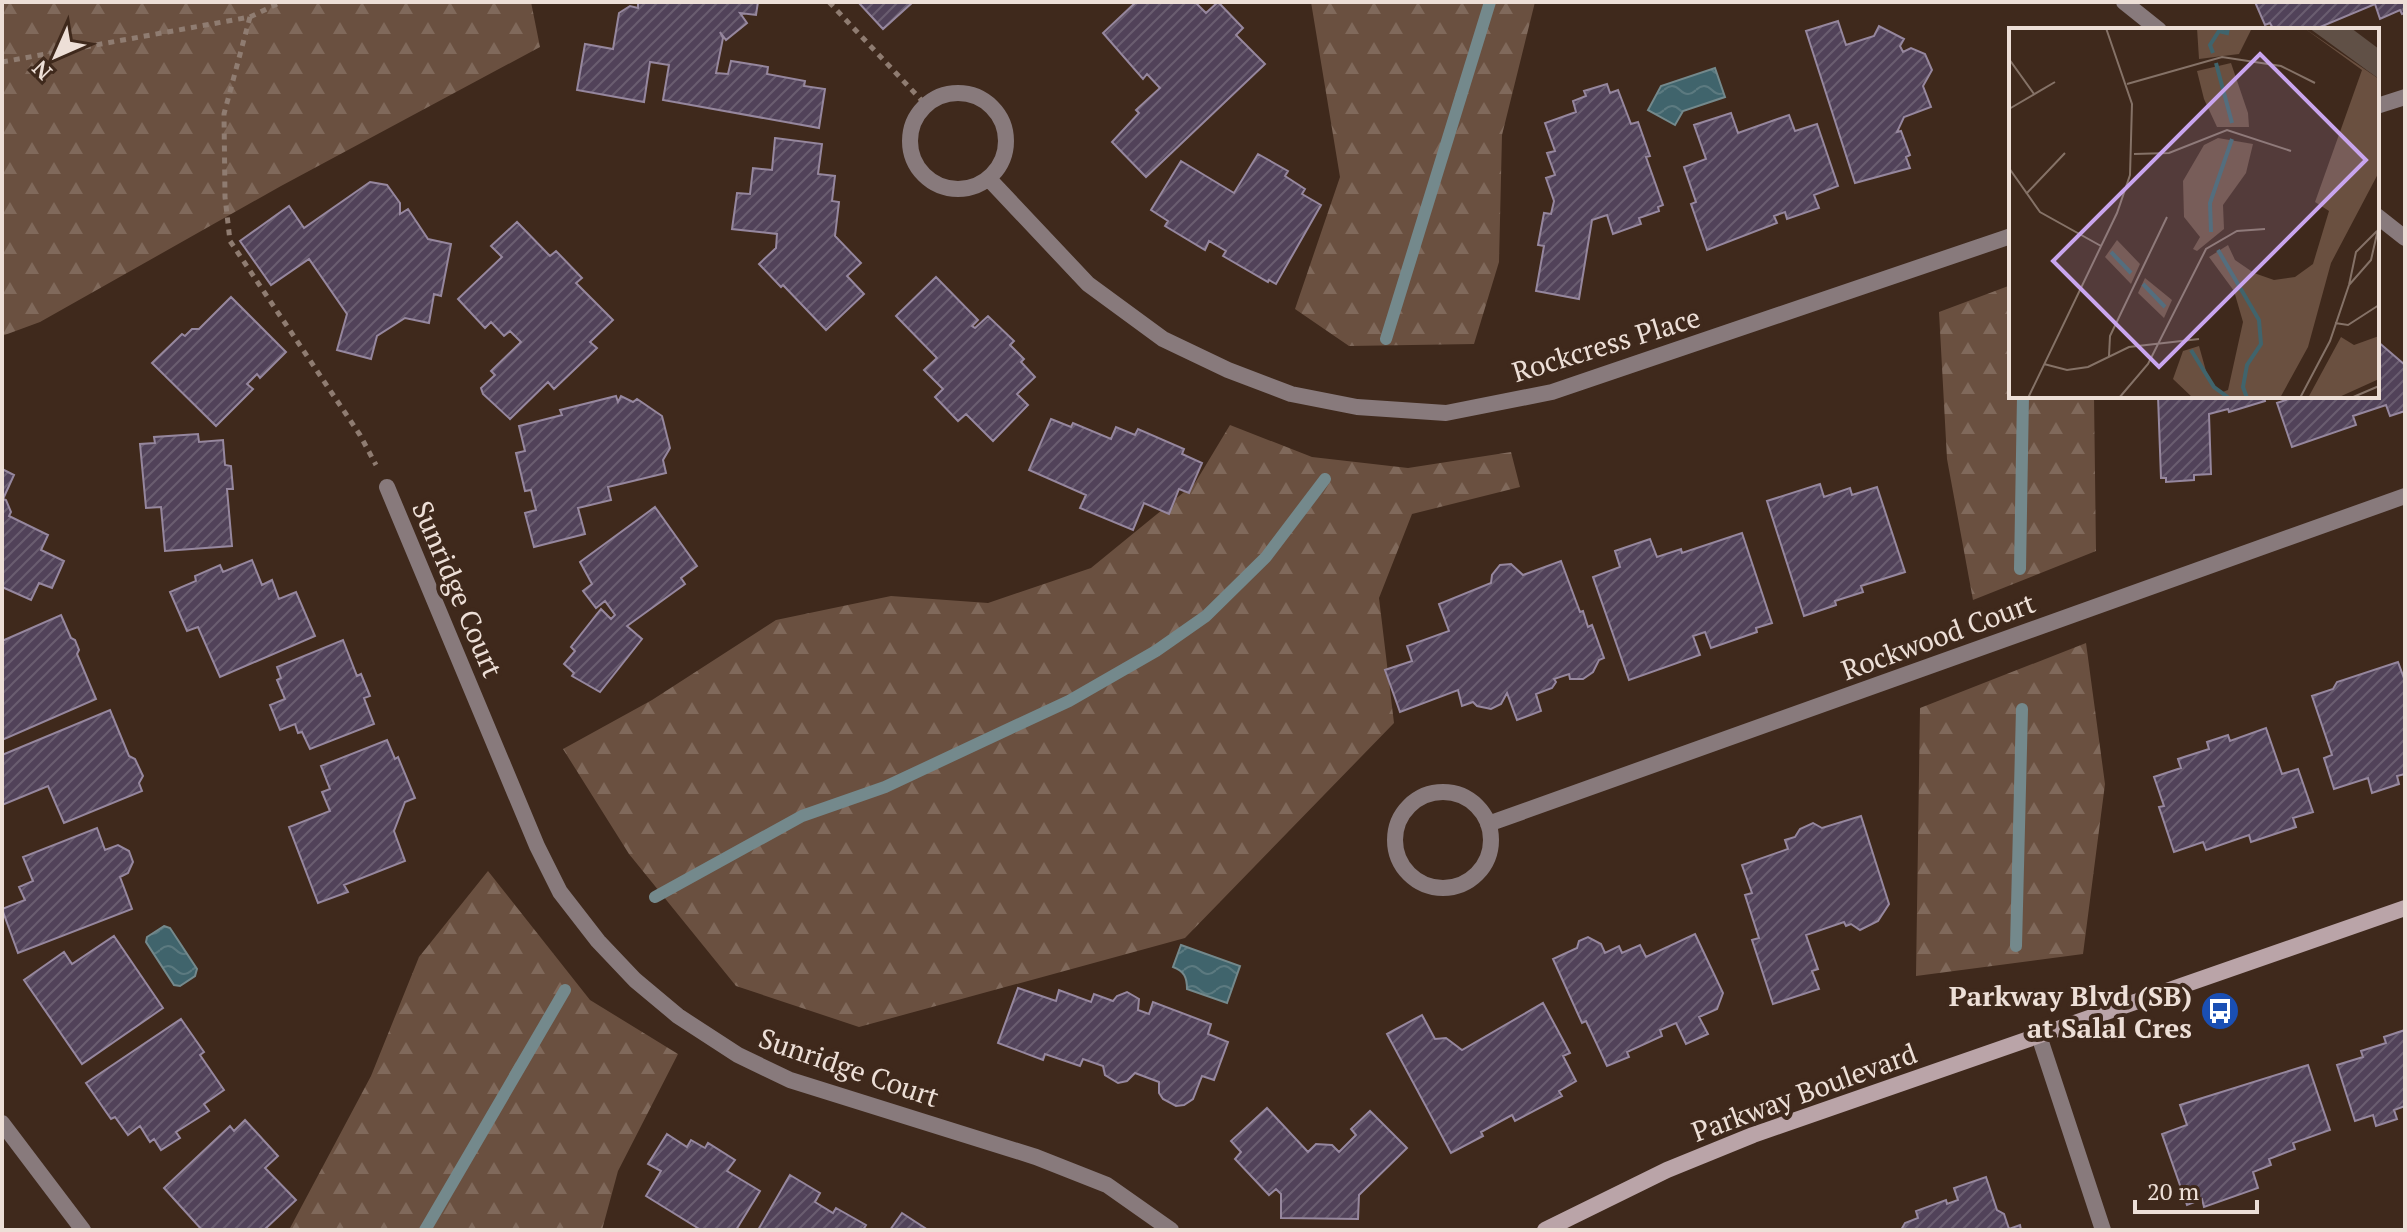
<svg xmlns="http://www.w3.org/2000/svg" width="2407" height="1232" font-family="'PT Serif',serif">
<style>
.forest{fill:url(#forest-firs)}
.water{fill:url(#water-waves);stroke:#74898c;stroke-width:2}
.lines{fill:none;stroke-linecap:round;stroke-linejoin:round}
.stream{stroke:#74898c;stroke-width:12}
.building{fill:url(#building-hatch);stroke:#96879e;stroke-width:2}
.path{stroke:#8f7c71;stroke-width:5;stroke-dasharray:6 6;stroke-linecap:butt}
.street{stroke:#887a7c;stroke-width:16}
.secondary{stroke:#baa4a8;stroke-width:16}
.labels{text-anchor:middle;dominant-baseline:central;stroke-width:8;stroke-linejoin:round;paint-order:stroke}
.street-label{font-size:28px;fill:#eddfd7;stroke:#3f291c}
.poi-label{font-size:28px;font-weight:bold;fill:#eddfd7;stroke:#3f291c;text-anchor:end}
.inset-river{fill:none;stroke:#40646c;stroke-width:4}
.inset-road{fill:none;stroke:#857267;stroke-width:2}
.view{fill:#c9a5ee;fill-opacity:0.15;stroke:#c9a5ee;stroke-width:4}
.inset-edge{fill:none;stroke:#eddfd7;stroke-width:4}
</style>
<defs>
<pattern id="forest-firs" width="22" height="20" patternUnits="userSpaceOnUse" patternTransform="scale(2)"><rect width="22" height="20" fill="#6a5040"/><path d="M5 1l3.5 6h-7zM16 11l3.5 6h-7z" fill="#80695b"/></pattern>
<pattern id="water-waves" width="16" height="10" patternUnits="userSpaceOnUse" patternTransform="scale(2)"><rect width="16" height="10" fill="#40646c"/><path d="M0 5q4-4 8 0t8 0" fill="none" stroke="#5c7a80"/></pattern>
<pattern id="building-hatch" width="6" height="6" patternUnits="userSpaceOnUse" patternTransform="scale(2)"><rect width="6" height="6" fill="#514259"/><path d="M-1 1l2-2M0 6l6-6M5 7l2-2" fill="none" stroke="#6a5d70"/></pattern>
</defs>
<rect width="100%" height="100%" fill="#3f291c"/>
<path class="forest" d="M2,2h529l9,45 -259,139 -241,136 -38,14z
M1311,2h224l-33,133 -3,127 -25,82 -125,2 -54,-37 45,-132z
M2011,285v111h83l2,155 -123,49 -26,-141 -8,-147z
M1230,425l82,32 96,11 103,-16 9,35 -108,27 -33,84 15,125 -209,215 -326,89 -123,-41 -107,-132 -66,-105 89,-49 124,-80 115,-24 97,7 103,-35 104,-85z
M2086,643l19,141 -22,170 -167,22 4,-268z
M488,871l102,129 88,54 -60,117 -16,59h-313l82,-154 48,-119z"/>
<path class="water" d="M1715,68l10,29 -42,14 -8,14 -27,-15 13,-24z
M164,926l6,2 27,41 -2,7 -15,10 -6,-1 -28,-43 1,-5z
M1181,945l59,21 -13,37 -40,-14c0,-12 -3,-18 -14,-22z"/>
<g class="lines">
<path class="stream" d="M1386,339l104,-337
M2020,569l3,-173
M655,897l147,-81 83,-29 128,-60 56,-26 87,-50 50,-35 60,-59 59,-78
M2016,946l6,-237
M425,1230l140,-240"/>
</g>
<path class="building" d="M638,2h120l-2,13 -16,-2 7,10 -21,17 -6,-8 3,6 -7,35 12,1 3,-13 37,6 -1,7 38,7 -1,5 21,3 -6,39 -156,-28 6,-35 -19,-3 -6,40 -67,-12 8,-46 28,5 6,-36 11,-7 8,2z
M858,2h55l-30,27z
M1136,2h59l11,11 12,-11 25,26 -7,7 29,29 -119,113 -34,-35 27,-29 -3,-3 24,-22 -13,-14 -4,5 -40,-46z
M2255,2h150v11l-3,1 -2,-4 -20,9 -5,-15 -62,26h-39l-4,-7 -5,2z
M1838,21l8,24 28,-9 5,-10 25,13 -4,7 3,6 8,-4 14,6 7,16 -9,16 8,21 -27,10 -7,15 4,-1 9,24 -4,2 4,11 -55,15 -49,-152z
M1607,84l3,9 8,-3 13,34 7,-2 12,34 -4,1 17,48 -5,2 1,4 -20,7 2,6 -28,10 -6,-19 -15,5 -13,79 -43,-8 8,-45 -6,-1 6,-32 7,1 3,-13 -8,-23 9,-3 -8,-22 8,-2 -10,-28 31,-11 -3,-11 13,-5 -2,-5z
M1731,113l7,20 51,-18 6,16 22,-7 21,62 -24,9 5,13 -32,11 -2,-7 -11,4 3,7 -70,27 -16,-46 5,-2 -12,-35 22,-8 -12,-34z
M775,138l47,6 -4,30 17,2 -3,25 7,1 -4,34 26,27 -14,13 17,18 -38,36 -43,-45 -2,2 -22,-23 17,-16 1,-14 -45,-5 5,-36 13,1 3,-26 19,2z
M1258,154l30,17 -3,5 20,13 -3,5 19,11 -45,79 -7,-4 -1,2 -45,-26 3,-5 -17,-10 -4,9 -40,-24 3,-5 -17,-11 30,-49 53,32z
M370,182l17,3 13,18v11l8,-5 20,30 23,5 -10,52 -7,-2 -5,29 -24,-5 -28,18 -6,23 -34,-9 10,-36 -38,-55 -38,26 -31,-44 49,-35 15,22z
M517,222l33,34 6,-5 26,27 -6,5 37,37 -23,22 7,6 -43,41 -6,-7 -38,37 -27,-25 -2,-6 14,-13 -4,-4 30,-29 -11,-11 -6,5 -13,-14 -6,6 -27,-29 44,-42 -11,-11z
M936,277l42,43 -6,6 3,2 13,-12 26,25 -4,4 14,14 -3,3 14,15 -18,17 11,11 -35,36 -27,-27 -8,7 -23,-24 8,-8 -19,-19 13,-12 -41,-42z
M231,297l55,55 -26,26 -3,-4 -10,10 6,5 -37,37 -64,-63 30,-29 3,2 7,-7h7z
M2377,341l28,24v46l-15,5 -4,-11 -33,11 3,9 -64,22 -15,-44 9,-3 -2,-4h93z
M616,396l2,6 3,-6 12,6 4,-3 25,17 8,32 -7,12 3,13 -58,14 3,13 -33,8 7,26 -51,13 -9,-34 11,-3 -5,-20 -6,1 -9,-38 9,-2 -6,-25 43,-11 -2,-5z
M2158,396h106l1,5 -36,11 -1,-3 -19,5 2,60 -17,1v5l-28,2v-4h-5z
M1051,419l20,8 2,-4 38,16 5,-12 19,8 3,-6 46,20 -2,5 20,9 -13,30 -10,-4 -10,25 -25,-11 -11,27 -53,-22 6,-13 -57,-25z
M198,434l1,8 24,-2 2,25 6,1 2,23h-6l5,57 -67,5 -4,-44 -15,1 -6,-64 15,-1 -1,-6z
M2,469l12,6 -11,24 3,1 5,12 -2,4 39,19 -7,15 23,11 -12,27 -13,-5 -8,17 -29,-13z
M1820,484l4,13 26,-9 2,7 25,-8 28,85 -44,14 2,6 -28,9 1,4 -32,11 -37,-115z
M655,507l42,59 -16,12 4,6 -58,42 15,13 -42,53 -28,-16 2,-3 -10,-9 11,-13 -4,-4 30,-38 10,10 4,-4 -10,-14 -9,7 -13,-17 9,-7 -12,-22z
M1742,533l30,90 -16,5 1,4 -46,16 -6,-16 -12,4 7,19 -71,25 -36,-103 27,-10 -5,-16 35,-12 7,18 24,-8 1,4z
M252,560l10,25 10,-5 7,19 17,-7 19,44 -95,41 -22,-50 -11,4 -17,-39 26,-11 -1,-5 25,-11 3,7z
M1561,561l19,51 3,-1 5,16 4,-2 12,33 -5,2 -6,12 -10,7h-13l-1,-5 -15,5 2,3 -4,6 -16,6 5,17 -24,9 -10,-27 -6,11 -10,5 -14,-3 -4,-4 -11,4 -4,-16 -58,22 -15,-42 27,-9 -5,-15 42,-15 -10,-27 52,-21 1,-8 8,-10 11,-1 12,11z
M61,615l10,23 4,2 4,10 -2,4 19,45 -94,41v-99z
M343,640l14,36 4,-2 9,22 -6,2 10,26 -64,25 -8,-17 -4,1 -3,-9 -15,6 -10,-25 15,-6 -8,-19 4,-2 -4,-11z
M2398,662l7,19v93l-8,2 2,8 -27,9 -4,-15 -34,11 -10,-31 8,-3 -20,-59 21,-7 4,-7z
M110,710l19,46 6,3 8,17 -4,7 3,8 -78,32 -16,-37 -46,19v-50z
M2266,728l16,46 16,-5 15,43 -20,6 3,9 -45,15 -2,-7 -43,15 -3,-8 -29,10 -15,-45 5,-1 -10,-29 27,-9 -3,-9 31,-10 -2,-7 21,-7 2,6z
M387,740l8,19 3,-2 17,41 -10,4 -11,29 11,30 -61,24 4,7 -30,11 -29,-76 41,-16 -8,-19 8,-3 -9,-23z
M1861,816l28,88 -11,17 -18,9 -9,-6 -5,2 -2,-4 -38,13 12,34 -6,2 7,18 -46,15 -21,-64 7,-2 -14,-43 7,-2 -10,-28 46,-16 -3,-9 10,-3 5,-8 13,-6 9,5z
M97,828l8,22 13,-5 11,6 4,11 -5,11 -8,4 12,32 -114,44 -16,-44 23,-9 -6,-13 14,-6 -10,-24z
M1695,934l28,59 -6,16 -18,8 9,17 -22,10 -10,-21 -16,7 2,6 -35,16 2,5 -22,9 -21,-45 -4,2 -29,-64 24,-11 2,-7 9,-4 13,7 4,9 14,-7 3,7 18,-8 6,12z
M114,936l49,72 -81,56 -58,-84 40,-28 8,12z
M1018,988l38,13 3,-11 32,12 3,-8 19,7 4,-5 10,-4 12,7 -1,11 11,4 4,-12 58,22 -3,10 20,8 -14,38 -12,-4 -9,23 -9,6 -8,1 -13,-7 -4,-6v-11l-24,-9 -8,8 -9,2 -13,-8 -2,-9 -20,-7 -3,7 -35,-12 -2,6 -45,-17z
M1543,1003l27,50 -7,3 13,25 -17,10 3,5 -47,25 -3,-6 -31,17 2,4 -32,17 -64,-119 35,-19 13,24 11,-1 16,12z
M181,1019l23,33 -4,3 24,35 -20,14 5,7 -33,21 4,6 -19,12 -7,-11 -4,3 -10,-16 -12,9 -13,-18 -4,2 -25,-36z
M2405,1030v76l-11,4 3,9 -21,7 -3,-11 -18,6 -18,-56 26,-8 -2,-6 25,-8 -2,-6z
M2308,1065l22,65 -37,13 2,6 -26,10 2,6 -18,7 5,16 -54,19 -2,-8 -15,6 -25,-71 25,-9 -7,-20z
M1267,1108l41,44 8,-8 16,1 7,7 17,-17 -5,-6 19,-18 37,37 -48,47 -1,24 -77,-1v-24l-5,-5 -7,6 -34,-36 6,-7 -10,-11z
M245,1120l33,36 -13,12 31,32 -32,30h-62l-38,-42 66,-62 4,5z
M667,1134l20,13 4,-7 14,8 3,-5 27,17 -8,11 33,20 -24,39h-35l-55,-34 15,-25 -13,-7z
M790,1175l30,18 -5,9 18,11 3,-5 30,17 -3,5h-105z
M1986,1177l11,33 7,4 5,15 11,-4 1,5h-120l4,-7 13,-5 -2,-7 30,-11 1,4 11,-4 -4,-12z
M902,1213l26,17h-38z"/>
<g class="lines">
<path class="path" d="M829,2l97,103
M250,17l-26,97 1,83 5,44 130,194 16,30
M2,62l248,-45 31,-15"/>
<path class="street" d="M2124,2l35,28
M910 141a48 48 0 1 1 96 0a48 48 0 1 1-96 0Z
M2377,106l28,-9
M989,179l99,105 75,55 65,31 63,24 66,13 89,6 106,-21 459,-156
M2377,216l28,22
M387,487l150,359 23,46 38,49 37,39 43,36 60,39 52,25 246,77 71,28 64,45
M1395 840a48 48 0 1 1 96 0a48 48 0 1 1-96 0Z
M1488,824l917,-328
M2039,1036l64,194
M2,1123l81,107"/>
<path class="secondary" d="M1545,1230l122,-60 86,-35 652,-227"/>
</g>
<defs>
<g id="bus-disc" transform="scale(2)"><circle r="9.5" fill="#1a4fb4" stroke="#3f291c"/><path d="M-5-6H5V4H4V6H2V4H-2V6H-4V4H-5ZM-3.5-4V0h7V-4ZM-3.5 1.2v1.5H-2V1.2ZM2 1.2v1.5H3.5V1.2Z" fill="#fff"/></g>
</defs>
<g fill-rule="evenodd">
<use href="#bus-disc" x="2220" y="1011"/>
</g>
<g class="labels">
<g class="street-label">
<text transform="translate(1606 344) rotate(-17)">Rockcress Place</text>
<text transform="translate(458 589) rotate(67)">Sunridge Court</text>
<text transform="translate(1938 636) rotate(-20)">Rockwood Court</text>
<text transform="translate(849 1067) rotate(19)">Sunridge Court</text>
<text transform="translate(1804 1092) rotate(-20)">Parkway Boulevard</text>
</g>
<g class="poi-label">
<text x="2192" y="995">Parkway Blvd (SB)<tspan x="2192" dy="32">at Salal Cres</tspan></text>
</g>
</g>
<g transform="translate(2009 28)">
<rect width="370" height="370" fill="#3f291c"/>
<path d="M300,0h42l28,21v30z" fill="#605046"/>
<path d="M188,0h55l-13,26 -40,5zM295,0l75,51v93l-48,91 -23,84 -28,51h-87l-20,-19 10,-28 16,-5 9,32 12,15 8,-3 15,-68 -9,-31 -25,-34 19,-12 7,15 19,13 20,7 21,-3 18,-13 16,-53 -14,-9 47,-132zM222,35l17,50 1,14h-32l-13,-28 -7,-28zM209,110l35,6 -7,29 -23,32 1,24 -27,22 -4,-2 7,-12 -16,-20 -1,-36 21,-36zM108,212l23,24 -9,20 -26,-27zM136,250l27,22 -8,18 -26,-25zM370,308v43l-42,19h-29l33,-61 13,8z" fill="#6a5040"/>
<path class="inset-river" d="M204,25l-3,-8 9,-14 8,2 1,-5M207,35l16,60M202,204l-1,-29 22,-64M209,222l41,70 2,24 -14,21 -4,22 4,11M102,224l20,21M134,256l22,23M182,322l23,37 15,11"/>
<path class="inset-road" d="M0,31l25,35M118,56l95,-27 59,9 34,17M0,81l46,-27M125,126l35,-1 58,-23 64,21M0,140l31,44 61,34M17,166l39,-41M340,257l7,-33 21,-21M326,295l13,2 31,-20M100,328l1,-20 57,-119M35,336l23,6 21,-3 41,-20 70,-8M19,370l89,-185 13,-38 2,-71 -26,-76M110,370l29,-34 58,-115 31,-18 28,-2M291,370l30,-57 19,-56 22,-25 8,-35M342,370l28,-12"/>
<path class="view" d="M251,26l106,106 -207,207 -106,-106z"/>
<rect width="370" height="370" class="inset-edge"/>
</g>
<rect width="2407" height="1232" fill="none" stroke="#eddfd7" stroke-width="8"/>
<g transform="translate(56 56) rotate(225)" stroke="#3f291c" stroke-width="6" paint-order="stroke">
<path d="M0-6L14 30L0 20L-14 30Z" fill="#eddfd7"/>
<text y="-12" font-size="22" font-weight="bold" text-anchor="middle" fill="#eddfd7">N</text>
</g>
<path d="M2135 1200v12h122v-12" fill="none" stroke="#eddfd7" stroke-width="4"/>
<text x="2147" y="1200" font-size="24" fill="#eddfd7" stroke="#3f291c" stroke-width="6" paint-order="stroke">20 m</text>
</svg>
